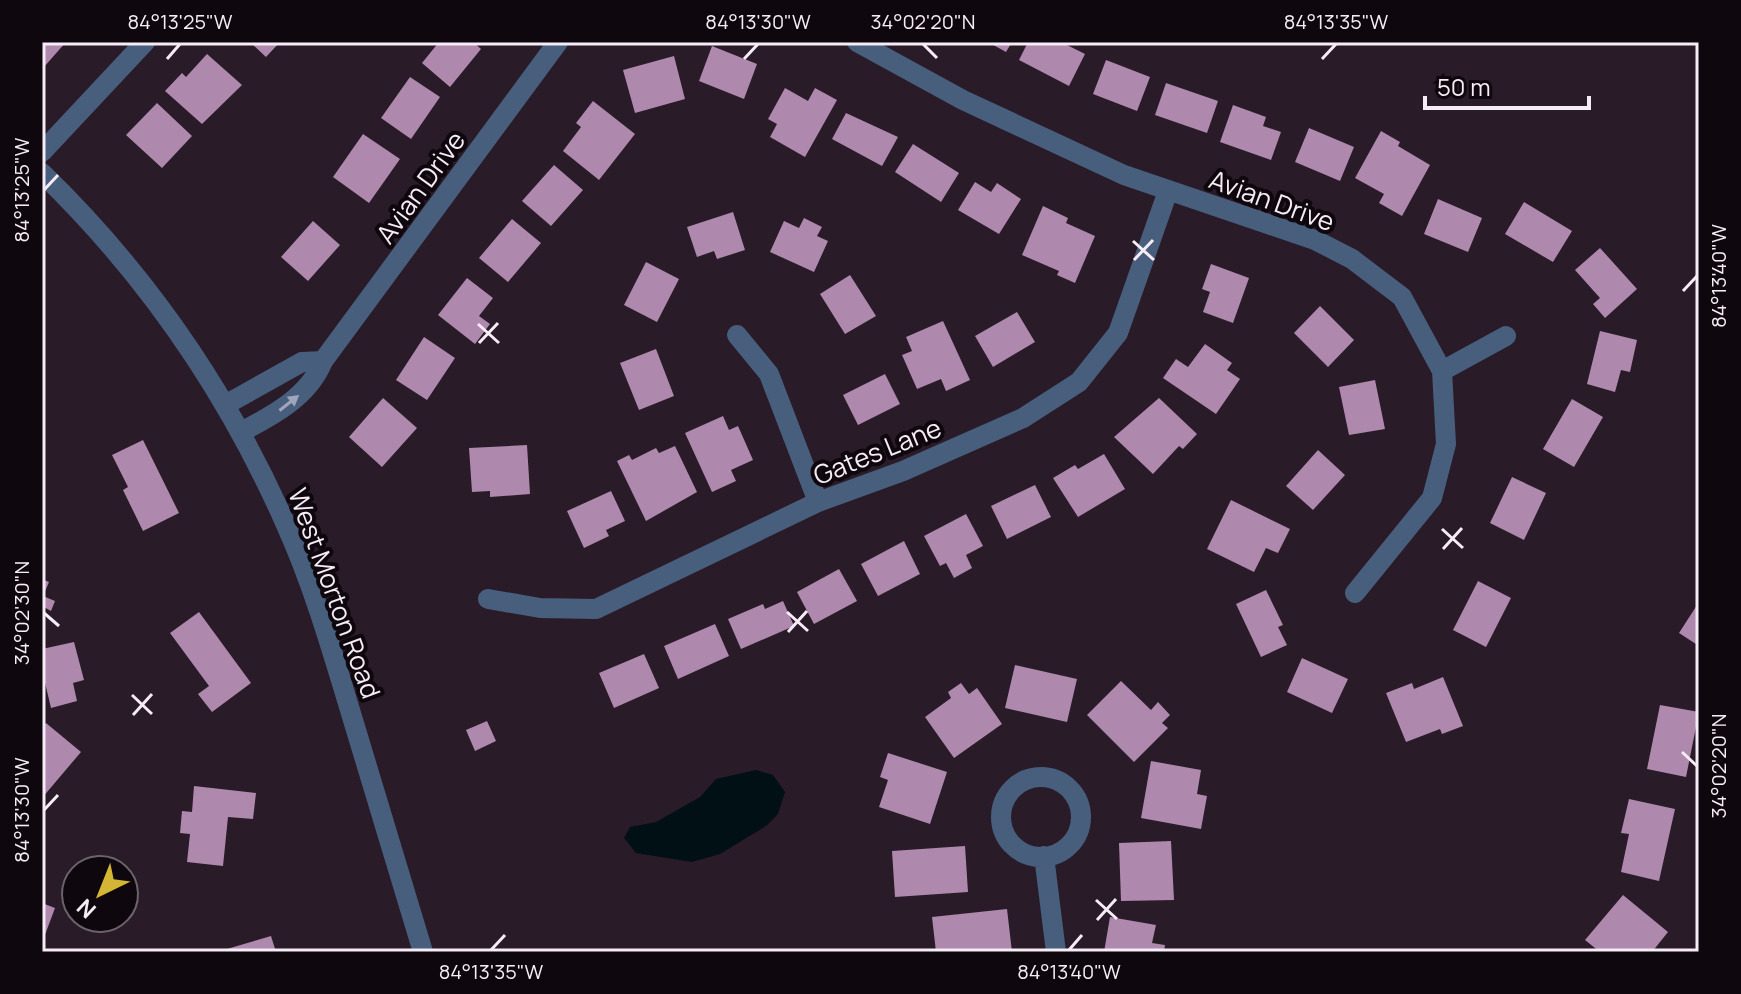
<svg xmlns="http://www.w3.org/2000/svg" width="1741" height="994" font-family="Manrope,sans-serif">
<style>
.water{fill:#011015}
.building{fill:#ae89ad}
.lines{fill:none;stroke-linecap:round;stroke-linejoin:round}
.minor{stroke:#485e7d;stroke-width:20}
.oneway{fill:#9fa5ba}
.ticks{fill:none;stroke:#f6ecf6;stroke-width:3}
.labels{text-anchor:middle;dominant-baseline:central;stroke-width:8;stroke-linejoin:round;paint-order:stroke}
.street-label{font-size:26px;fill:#f6ecf6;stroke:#0e080e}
.neatline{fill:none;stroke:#f6ecf6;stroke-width:3}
.ticks-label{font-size:20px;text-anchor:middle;fill:#f6ecf6}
</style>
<rect width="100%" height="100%" fill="#2a1b29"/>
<path class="water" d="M756,770l17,5 12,17 -7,22 -12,12 -46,28 -28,8 -56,-9 -12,-15 6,-11 26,-5 44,-25 16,-18z"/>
<path class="building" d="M42,42h24l-22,25 -2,-2z
M250,42h30l-14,15z
M439,42h34l8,7 -31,38 -28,-24z
M988,42h24l-6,10z
M1028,42h33l24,12 -16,32 -50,-26z
M712,46l45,18 -13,35 -45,-18z
M207,54l35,31 -40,39 -37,-33 17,-18 4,4z
M674,56l11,43 -50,14 -12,-43z
M1106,60l44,17 -13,34 -44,-17z
M410,77l30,20 -29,42 -30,-21z
M1166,83l52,18 -11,32 -52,-18z
M785,88l23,13 7,-13 22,12 -32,57 -35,-20 7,-13 -9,-5z
M593,101l42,33 -36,46 -36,-29 18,-24 -5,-4z
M157,103l35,33 -30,32 -36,-33z
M1233,105l33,12 -3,9 18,6 -10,28 -51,-18z
M846,113l52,24 -16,29 -50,-27z
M1309,128l45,19 -14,34 -45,-19z
M1381,131l19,11 -2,4 32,19 -28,51 -23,-13 5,-9 -29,-16z
M363,134l37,25 -31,44 -36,-26z
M913,144l46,29 -18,29 -46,-30z
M554,165l29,25 -32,36 -29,-25z
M975,182l16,10 6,-9 24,16 -22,35 -41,-24z
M1438,199l44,19 -14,34 -44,-18z
M1524,202l48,29 -19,31 -48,-28z
M1043,206l25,12 -2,5 29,13 -20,47 -18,-8 2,-4 -37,-16z
M733,212l12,38 -28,9 -3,-8 -17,6 -10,-30z
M804,218l18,9 -5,9 11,5 -14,31 -44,-20 14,-31 15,7z
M512,219l29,24 -33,39 -29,-24z
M313,221l27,24 -32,36 -27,-24z
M1600,248l37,41 -32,29 -12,-14 7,-6 -25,-28z
M646,262l33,17 -22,43 -33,-17z
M1211,264l38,14 -16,45 -30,-11 7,-20 -8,-3z
M850,275l26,41 -31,18 -25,-40z
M467,278l26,20 -14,18 11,8 -15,20 -37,-29z
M1320,306l34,34 -26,27 -34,-34z
M1017,312l18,30 -42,25 -18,-31z
M943,321l27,59 -24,11 -5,-12 -24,10 -15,-34 10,-4 -6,-14z
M1600,331l37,9 -7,32 -9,-2 -6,22 -28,-8z
M424,337l31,21 -28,42 -31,-20z
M1205,344l27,19 -5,7 13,9 -24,35 -53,-36 13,-19 12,8z
M656,349l18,47 -35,14 -19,-47z
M885,374l15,30 -42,21 -15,-30z
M1375,380l10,49 -36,6 -10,-48z
M383,398l34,30 -35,39 -33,-30z
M1159,398l38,36 -14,15 -4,-3 -26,28 -39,-37z
M1572,399l31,18 -29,50 -31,-18z
M723,416l6,14 9,-4 15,34 -22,10 5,11 -24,11 -27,-59z
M143,440l36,73 -36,18 -20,-41 5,-3 -16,-32z
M527,445l3,49 -40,3v-6l-18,1 -3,-44z
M675,446l22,46 -51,29 -29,-60 12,-6 3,5 24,-12 3,5z
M1318,450l27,25 -32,35 -27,-24z
M1104,454l21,35 -47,28 -25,-39 22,-13 3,4z
M1512,477l34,16 -22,47 -34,-17z
M1035,485l16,32 -44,22 -16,-33z
M611,491l14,30 -19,9 3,6 -25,12 -17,-37z
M1231,500l59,29 -12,24 -12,-5 -12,24 -47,-23z
M966,514l17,32 -17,9 6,13 -18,10 -8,-15 -6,3 -16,-30z
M904,541l16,33 -42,22 -17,-32z
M839,569l18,32 -43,23 -17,-32z
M42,579l7,3 -6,14 12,5 -4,10 -9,-5z
M1478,581l33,17 -25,49 -33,-17z
M1266,590l17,35 -5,2 9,18 -26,12 -25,-53z
M783,601l11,25 -53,23 -13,-30 35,-15 2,5z
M1699,602v44l-20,-13z
M199,612l52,71 -39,29 -14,-18 11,-8 -39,-53z
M715,624l14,32 -51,23 -14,-33z
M74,642l10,38 -11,3 4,18 -26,7 -9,-38v-21z
M644,654l15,34 -45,20 -15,-35z
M1302,658l46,21 -16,34 -45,-21z
M1015,665l62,14 -10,43 -62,-14z
M1443,677l20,49 -21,8 -2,-5 -34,13 -20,-49 26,-10 2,6z
M1121,681l30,29 7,-8 12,13 -8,8 6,5 -34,34 -47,-47z
M961,683l8,11 8,-6 25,36 -48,34 -29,-41 26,-19 -3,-6z
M1660,705l39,7 -13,65 -39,-8z
M487,721l9,20 -21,10 -9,-21z
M46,723l35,29 -39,46v-70z
M888,753l59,19 -17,52 -51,-17 9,-27 -8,-3z
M1151,761l50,9 -4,24 10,2 -6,33 -60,-11z
M194,786l62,7 -3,26 -25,-2 -5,49 -36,-4 3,-28 -10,-1 2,-22 10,1z
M1629,799l46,10 -16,72 -38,-9 8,-38 -8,-1z
M1171,841l3,59 -53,1 -2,-58z
M965,846l3,46 -73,5 -3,-46z
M1623,895l45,37 -16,20h-52l-15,-12z
M42,903l13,5 -13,35z
M1007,909l5,43h-76l-4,-35z
M1110,917l46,8 -4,18 13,2 -1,7h-60z
M271,936l5,16h-55l-1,-1z"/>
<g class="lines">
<path class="minor" d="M857,42l106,58 161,75 191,65 37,19 50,38 40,74 4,73 -14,54 -77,95
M42,152l103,-110
M42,173c103,100 186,220 244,352 28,62 47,129 67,195 23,77 47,155 70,232
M737,335l32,39 49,128
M1442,371l64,-35
M225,405l77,-43 21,-1
M241,432c33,-17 68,-36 82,-71l235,-319
M488,599l52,9 56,1 222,-107 85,-31 120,-53 56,-36 39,-49 50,-142
M1001 817a40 40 0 1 1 80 0a40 40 0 1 1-80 0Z
M1044,856l12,96"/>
</g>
<defs><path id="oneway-solid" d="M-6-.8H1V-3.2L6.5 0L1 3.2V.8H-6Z" transform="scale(2)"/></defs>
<use class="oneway" href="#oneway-solid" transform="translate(289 403) rotate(-38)"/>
<path class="ticks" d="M923,44l14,14M167,59l13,-15M744,59l14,-15M1322,59l14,-15M44,190l14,-15M1133,241l21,19M1134,260l19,-20M1683,291l14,-15M478,324l21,19M479,343l19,-20M1442,529l21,19M1443,549l19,-21M787,612l21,19M44,613l15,13M788,632l19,-21M132,695l20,19M133,715l19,-21M1682,752l15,14M44,810l14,-15M1096,900l21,19M1097,920l19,-21M491,950l14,-15M1069,950l13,-15"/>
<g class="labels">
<g class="street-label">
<text transform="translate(420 187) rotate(-54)">Avian Drive</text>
<text transform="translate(1272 200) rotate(20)">Avian Drive</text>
<text transform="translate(877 451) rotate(-22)">Gates Lane</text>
<text transform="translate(335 593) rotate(70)">West Morton Road</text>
</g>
</g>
<rect width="1741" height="994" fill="none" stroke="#0e080e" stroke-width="88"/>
<g transform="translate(100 894) rotate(223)"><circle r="38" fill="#0e080e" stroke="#6b636b" stroke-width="2"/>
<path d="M0-6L14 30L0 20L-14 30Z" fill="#d5b534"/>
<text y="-12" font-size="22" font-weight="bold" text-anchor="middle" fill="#f6ecf6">N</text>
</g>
<path d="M1425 96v12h164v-12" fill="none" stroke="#f6ecf6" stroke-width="4"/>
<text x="1437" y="96" font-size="24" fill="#f6ecf6" stroke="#0e080e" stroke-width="6" paint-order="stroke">50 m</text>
<rect x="44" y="44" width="1653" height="906" class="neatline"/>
<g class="ticks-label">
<text x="180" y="29">84°13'25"W</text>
<text x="758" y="29">84°13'30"W</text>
<text x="923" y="29">34°02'20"N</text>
<text x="1336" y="29">84°13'35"W</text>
<text transform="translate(22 190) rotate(-90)" y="7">84°13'25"W</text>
<text transform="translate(1719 276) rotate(-90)" y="7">84°13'40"W</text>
<text transform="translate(22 613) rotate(-90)" y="7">34°02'30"N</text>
<text transform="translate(1719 766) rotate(-90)" y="7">34°02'20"N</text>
<text transform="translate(22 810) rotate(-90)" y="7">84°13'30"W</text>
<text x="491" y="979">84°13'35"W</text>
<text x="1069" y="979">84°13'40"W</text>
</g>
</svg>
